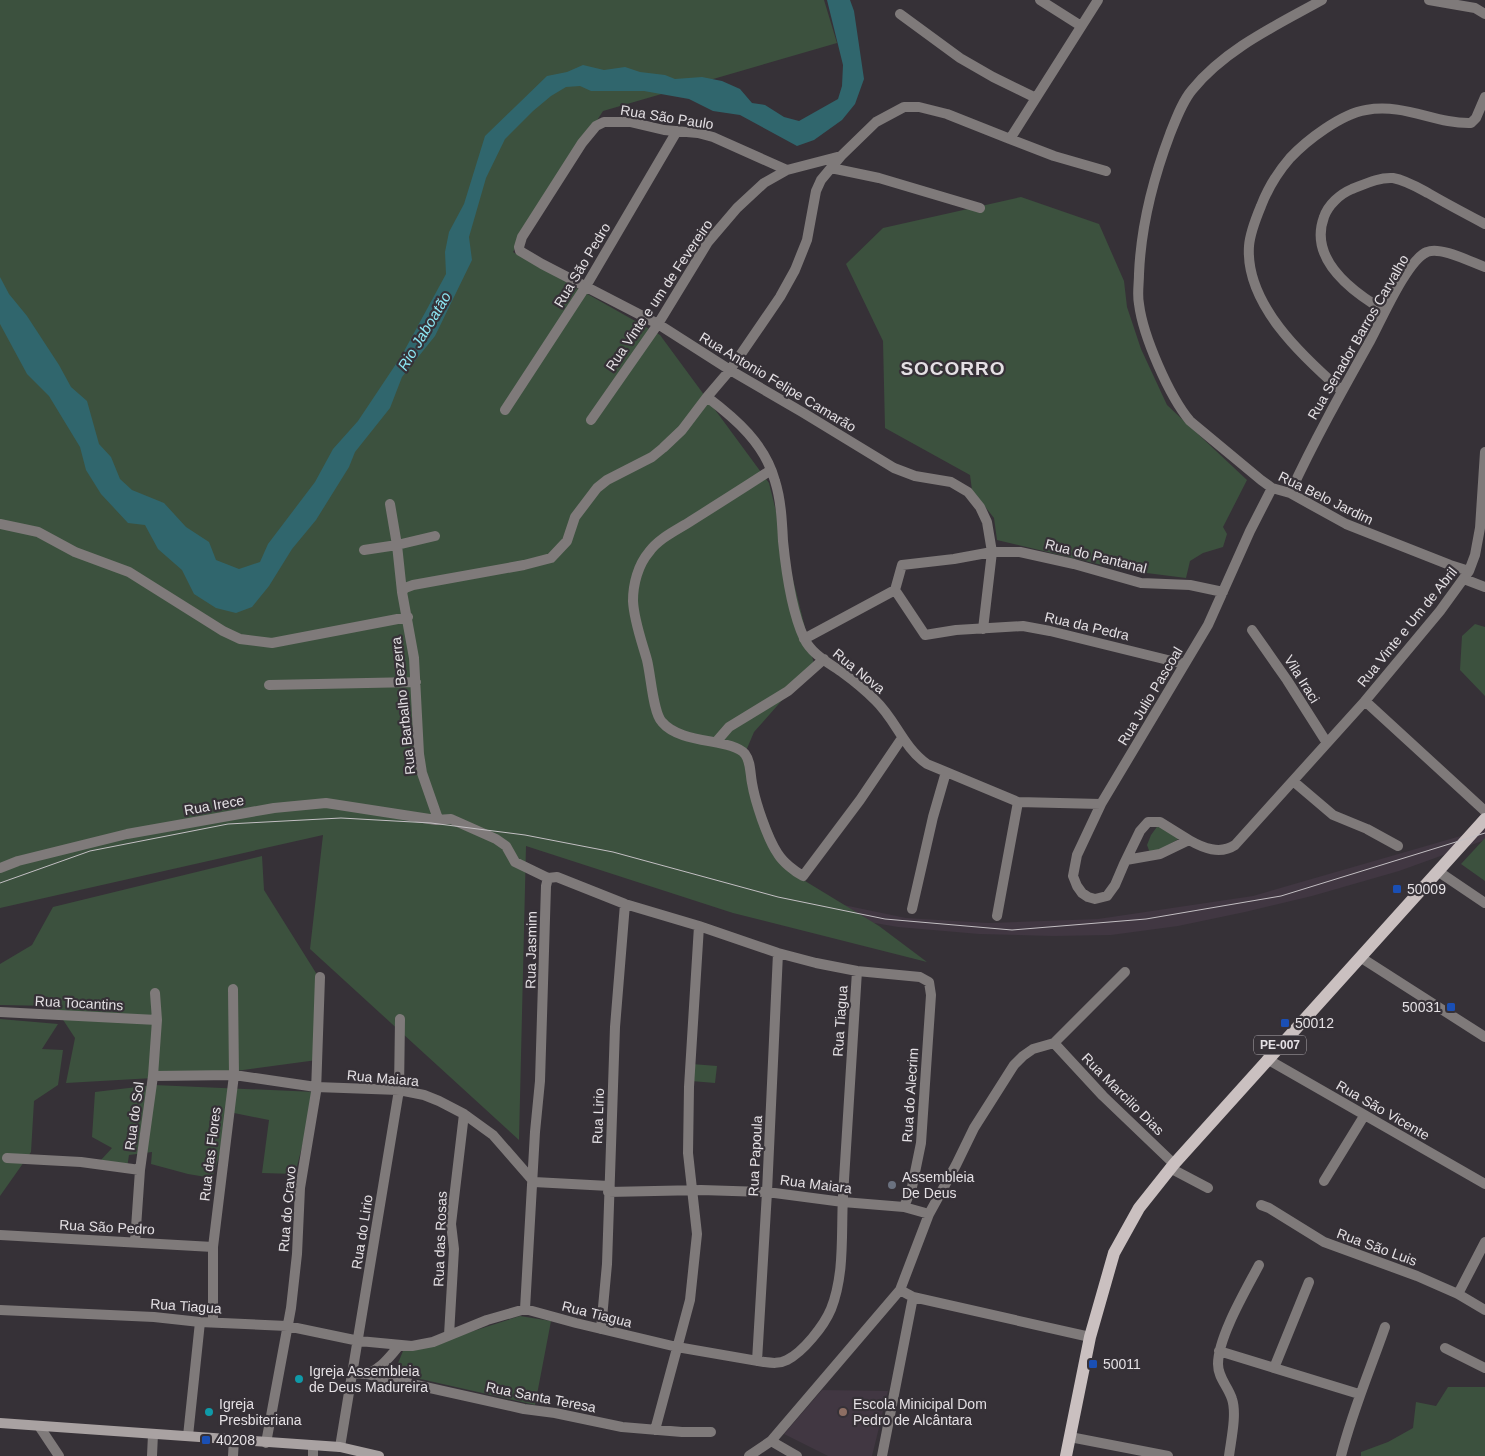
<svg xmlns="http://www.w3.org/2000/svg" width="1485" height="1456" font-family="Arial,sans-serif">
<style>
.built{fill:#413742}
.green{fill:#3c513e}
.water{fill:#30666d}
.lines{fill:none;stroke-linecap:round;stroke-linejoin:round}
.minor{stroke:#7f7a7a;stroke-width:10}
.tertiary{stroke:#7f7a7a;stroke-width:10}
.secondary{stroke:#a9a2a2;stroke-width:10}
.primary{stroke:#cac0c0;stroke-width:12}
.tram{stroke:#c3bfc3;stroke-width:1}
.transit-dot{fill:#1a4fb4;stroke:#363137;stroke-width:2}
.worship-dot{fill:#6b7280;stroke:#363137;stroke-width:2}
.culture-dot{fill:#0f9aa8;stroke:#363137;stroke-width:2}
.education-dot{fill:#8d6e63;stroke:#363137;stroke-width:2}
.labels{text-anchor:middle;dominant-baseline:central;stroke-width:4.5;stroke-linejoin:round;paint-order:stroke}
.shield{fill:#363137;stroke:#b0acb0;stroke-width:1}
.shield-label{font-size:12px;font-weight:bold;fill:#e4e0e4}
.street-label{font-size:14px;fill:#e4e0e4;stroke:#363137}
.poi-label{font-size:14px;fill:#e4e0e4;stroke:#363137;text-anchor:start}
.water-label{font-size:15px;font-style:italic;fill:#8ce6f3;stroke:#363137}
.district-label{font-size:19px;font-weight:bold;letter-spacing:1px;fill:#e4e0e4;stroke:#363137}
</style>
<rect width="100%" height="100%" fill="#363137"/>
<path class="built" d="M358,814l153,11 89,18 229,59 77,16 82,5 110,-4 155,-23 232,-67v11l-86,31 -87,25 -67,16 -67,14 -67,9 -58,1 -74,-2 -81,-7 -59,-10 -102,-23 -137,-35 -114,-21 -96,-11 -80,-3 -65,8 -106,19 -139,41v-17l30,-11 74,-19 61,-13 66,-10 45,-6z
M822,1390l66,1 -16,65h-44l-44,-22z"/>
<path class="green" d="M0,0h824l13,43 -234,68 -90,141 147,83 109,148 45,181 -60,68 -11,26 44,112 92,56 48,36 -194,-49 -207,-67 -7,294 -209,-191 13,-114 -323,73z
M1021,197l78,27 25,57 3,26 14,42 26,56 80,75 -24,47 4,7 -4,13 -20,6 -13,8 -4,17 -63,-8 -126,-30 -3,-22 -22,-28 -2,-15 -85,-47 -2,-87 -37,-77 37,-36z
M1475,624l10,3v69l-25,-26 2,-34z
M1159,824l21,14 -23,14 -7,1 -3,-8 4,-10z
M1485,838v43l-24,-17z
M262,856l2,34 52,83 1,87 -111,15 -140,8 9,-45 -21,-32 -54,-1v-41l32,-19 21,-38z
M0,1019l58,5 -16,25 21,1 -5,35 -24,16 -3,51 -31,44z
M692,1064l25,2 -2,17 -24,-2z
M154,1085l162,7 -21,82 -33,-1 7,-53 -35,-7 -22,65 -24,-4 -37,-10 1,-12 -23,3 -2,13 -26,-8 11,-12 -20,-11 3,-45z
M520,1316l31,5 -16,84 -141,-32 9,-22 33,-8z
M1448,1387h37v69h-124v-4l27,-10 25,-14 3,-26 20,4z"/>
<path class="water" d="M827,0h23l4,11 10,68 -9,25 -13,16 -28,20 -17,6 -57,-31 -27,-4 -24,-12 -45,-8h-53l-11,-5 -14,1 -15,9 -18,15 -28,28 -19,39 -17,59 3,23 -37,76 -33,41 -12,31 -35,44 -6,15 -33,53 -24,29 -23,37 -17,21 -16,6 -20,-5 -22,-14 -12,-24 -24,-21 -13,-24 -17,-2 -27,-29 -15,-24 -6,-23 -31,-51 -22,-22 -27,-50v-47l9,17 18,22 32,49 12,22 16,14 12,43 12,13 9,22 12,11 32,13 22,24 23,15 7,18 23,9 21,-7 8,-18 47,-62 18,-33 25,-28 44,-66 44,-81 -1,-22 4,-20 15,-28 21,-68 62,-60 20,-4 16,-7 21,5 21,-3 15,5 25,3 10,4 27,-2 20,4 18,8 12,14 13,2 19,12 15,4 39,-22 4,-13 1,-21z"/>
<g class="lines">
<path class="minor" d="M1040,0l41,26
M1322,0c-45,25 -97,49 -130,90 -10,12 -16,29 -22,44 -17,45 -29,91 -31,140 0,10 -2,20 0,30 4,32 30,92 51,117l71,59 11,8 18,5 56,31 104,41 19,6
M1429,0l46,8 10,6
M900,14l60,44 33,19 43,21
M1010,139l44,17 52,15
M831,168l48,10 101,30
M787,170l-74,-33 -15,-4 -34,-3 -34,-8h-26l-8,4 -14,17 -60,94 -3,10 1,4 22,13 116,60 72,46 72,42 92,56 21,8 36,6 17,10 12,15 7,15 5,30 -9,77
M1385,311c-31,-18 -77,-51 -61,-94 4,-12 16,-23 28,-28 13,-5 27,-12 41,-11 12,2 24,9 35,15 19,11 38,21 57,31
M1342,391c-39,-34 -97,-87 -93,-145 1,-13 7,-28 12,-40 7,-18 16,-33 29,-48 17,-18 51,-44 76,-48 39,-7 69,14 105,13l5,-5 9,-21
M707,397c29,22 58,47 68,84 6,19 7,40 8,60 3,30 8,69 21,97 7,16 25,25 39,35 11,8 22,17 32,27 21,20 28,47 52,64l91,38 83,2
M505,410l81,-124 91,-155
M591,420l67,-96 50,-82 29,-34 27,-25 23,-13 54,-14 35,-34 28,-15h15l28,7 63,25 88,-139
M771,470c-26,17 -53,34 -80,51 -14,9 -32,17 -42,31 -11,13 -16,32 -16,49 1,20 9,41 14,59 4,16 6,53 15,62 19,23 70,16 83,32 6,8 5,19 7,29 3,18 15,55 26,71 5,8 16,17 25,22l57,-76 42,-62
M1290,493c24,-52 52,-102 80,-152 11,-20 37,-81 57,-89 13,-6 44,10 58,15
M390,504l7,41 5,47
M0,524l38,8 37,20 54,20 94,59 17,8 32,4 136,-26
M364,550l33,-5 38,-9
M1464,579l21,8
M895,590l30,45 31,-5 67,-4 27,5 134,33
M1252,630l35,50 40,63
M804,639l91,-49 7,-25 52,-6 38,-7h28l54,12 67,19 49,2 33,7
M269,685l147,-3
M1365,701l120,110
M716,742l13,-15 59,-36 36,-32
M1293,781l40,34 34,14 31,17
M436,820l1,-4 -15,-43 -3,-19 -5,-96 -12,-66 3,-4 8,-3 111,-20 27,-7 16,-17 8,-24 22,-29 10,-8 45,-23 11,-9 19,-18 25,-33 23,-27 50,-73 15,-27 12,-30 9,-49 5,-11 20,-24
M1189,840c14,8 31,15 46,5l130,-144 75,-90 29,-40 6,-16 5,-27 5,-76
M1126,860l34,-6 29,-14 -29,-18h-12l-8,9 -16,33 -9,21 -8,11 -12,3 -7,-2 -6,-4 -5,-7 -4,-10 4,-21 24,-51 107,-179 42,-94 22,-43
M0,868l18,-7 109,-27 147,-26 52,-5 110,17 15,-1 45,20 10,7 9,16 33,16
M1439,872l46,31
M548,878l9,-1 68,27 74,22 79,27 38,10 41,8 63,6 9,5 2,13 -10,148 -9,44 -8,20
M912,909l21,-92 13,-45
M997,916l21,-114
M0,1012l157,8
M1054,1043l49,53 71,68
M1054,1043l71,-71
M1267,1059l218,125
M153,1076l81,-1 82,12 83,3 25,5 15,6 25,13 29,21 41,47 75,4
M7,1158l74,4 59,8
M1170,1168l38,20
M1324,1181l40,-65
M608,1192l93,-2 66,2 76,10 61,5 25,7
M1261,1205l8,3 55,34 93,34 41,18 27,16
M0,1235l213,12
M135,1242l5,-72 13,-94 4,-56 -2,-27
M900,1290l13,7 177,40
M1458,1294l27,-52
M525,1309l10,-177 5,-51 6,-195 2,-8
M0,1310l154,7 46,5 87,4 72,15 53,5 21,-4 54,-22 38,-11 51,14 101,24 87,15c8,1 15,2 23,-2 16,-8 37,-34 44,-51 14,-35 10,-76 12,-113 5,-75 9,-150 14,-225
M213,1322v-75l21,-172 -1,-86
M601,1329l6,-65 8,-237 10,-123
M449,1335l5,-86 -3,-25 13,-110
M1445,1348l40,20
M1219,1351l140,43
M757,1361l10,-169 11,-239
M1274,1368l35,-86
M353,1373l14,1 157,35 31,4 67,14 60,5h29
M367,1374c15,-6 22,-17 32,-28
M39,1426l20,30
M655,1430l35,-130 7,-66 -9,-81 1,-66 10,-161
M188,1436l12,-114
M1070,1437l98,19
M771,1441l26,15
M266,1443l25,-135 6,-54 3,-66 16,-96 4,-115
M340,1447l59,-357 1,-71
M152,1456l1,-22
M233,1456l1,-17
M313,1456v-10
M749,1456l22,-15 129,-151 29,-76 27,-49 18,-37 40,-63 9,-9 10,-7 21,-6
M882,1456l31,-159
M1229,1456c2,-16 8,-42 3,-57 -4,-13 -14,-21 -14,-35 0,-27 28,-74 41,-99
M1341,1456c11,-44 29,-86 44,-129"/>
<path class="tertiary" d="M1360,957l125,80"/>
<path class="secondary" d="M0,1423l340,24 39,9"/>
<path class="primary" d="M1066,1456l24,-119 24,-84 25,-45 35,-44 311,-345"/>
<path class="tram" d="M0,883l90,-32 138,-27 113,-6 90,5 94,12 88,17 165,45 107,22 127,11 134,-11 135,-23 204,-63"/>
</g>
<g class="transit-dot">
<rect x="1392" y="884" width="10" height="10" rx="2.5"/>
<rect x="1446" y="1002" width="10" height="10" rx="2.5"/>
<rect x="1280" y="1018" width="10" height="10" rx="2.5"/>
<rect x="1088" y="1359" width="10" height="10" rx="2.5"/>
<rect x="201" y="1435" width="10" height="10" rx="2.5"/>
</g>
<circle class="worship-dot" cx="892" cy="1185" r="5"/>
<g class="culture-dot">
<circle cx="299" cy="1379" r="5"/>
<circle cx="209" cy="1412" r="5"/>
</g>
<circle class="education-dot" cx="843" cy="1412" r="5"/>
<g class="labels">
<rect class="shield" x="1254" y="1035.5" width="52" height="19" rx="4"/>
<g class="shield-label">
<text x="1280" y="1045">PE-007</text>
</g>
<g class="street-label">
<text transform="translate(667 117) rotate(9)">Rua São Paulo</text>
<text transform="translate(582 265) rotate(-59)">Rua São Pedro</text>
<text transform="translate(659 295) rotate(-56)">Rua Vinte e um de Fevereiro</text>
<text transform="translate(1358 337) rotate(-60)">Rua Senador Barros Carvalho</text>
<text transform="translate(778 382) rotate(31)">Rua Antonio Felipe Camarão</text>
<text transform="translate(1326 498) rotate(26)">Rua Belo Jardim</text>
<text transform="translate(1096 556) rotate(14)">Rua do Pantanal</text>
<text transform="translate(1087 626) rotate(13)">Rua da Pedra</text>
<text transform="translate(1407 627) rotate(-51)">Rua Vinte e Um de Abril</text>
<text transform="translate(859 671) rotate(39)">Rua Nova</text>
<text transform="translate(1302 679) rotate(58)">Vila Iraci</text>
<text transform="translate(1150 696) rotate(-59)">Rua Julio Pascoal</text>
<text transform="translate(403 706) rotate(-96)">Rua Barbalho Bezerra</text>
<text transform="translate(214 805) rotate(-10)">Rua Irece</text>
<text transform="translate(531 950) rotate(-89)">Rua Jasmim</text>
<text transform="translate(79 1003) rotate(3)">Rua Tocantins</text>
<text transform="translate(840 1021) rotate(-86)">Rua Tiagua</text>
<text transform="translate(383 1078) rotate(5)">Rua Maiara</text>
<text transform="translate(1123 1094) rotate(45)">Rua Marcilio Dias</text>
<text transform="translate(910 1095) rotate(-86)">Rua do Alecrim</text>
<text transform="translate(1383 1110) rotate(30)">Rua São Vicente</text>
<text transform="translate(134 1116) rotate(-82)">Rua do Sol</text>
<text transform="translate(598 1116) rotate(-88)">Rua Lirio</text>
<text transform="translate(210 1154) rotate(-83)">Rua das Flores</text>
<text transform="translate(755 1156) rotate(-87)">Rua Papoula</text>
<text transform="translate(816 1184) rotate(7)">Rua Maiara</text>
<text transform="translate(287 1209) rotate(-85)">Rua do Cravo</text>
<text transform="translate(107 1227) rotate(3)">Rua São Pedro</text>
<text transform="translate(362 1232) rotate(-81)">Rua do Lirio</text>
<text transform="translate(440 1239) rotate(-88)">Rua das Rosas</text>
<text transform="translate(1377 1247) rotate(20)">Rua São Luis</text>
<text transform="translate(186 1306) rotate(4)">Rua Tiagua</text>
<text transform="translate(597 1314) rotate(14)">Rua Tiagua</text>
<text transform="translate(541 1397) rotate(11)">Rua Santa Teresa</text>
</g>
<g class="poi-label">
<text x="1407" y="889">50009</text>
<text x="1441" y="1007" text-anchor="end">50031</text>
<text x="1295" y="1023">50012</text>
<text x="902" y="1177">Assembleia<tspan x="902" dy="16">De Deus</tspan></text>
<text x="1103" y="1364">50011</text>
<text x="309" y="1371">Igreja Assembleia<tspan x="309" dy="16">de Deus Madureira</tspan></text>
<text x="219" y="1404">Igreja<tspan x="219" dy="16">Presbiteriana</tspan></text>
<text x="853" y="1404">Escola Minicipal Dom<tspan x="853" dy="16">Pedro de Alcântara</tspan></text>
<text x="216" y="1440">40208</text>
</g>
<g class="water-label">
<text transform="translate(424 331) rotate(-59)">Rio Jaboatão</text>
</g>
<g class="district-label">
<text x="953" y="368">SOCORRO</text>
</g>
</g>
</svg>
